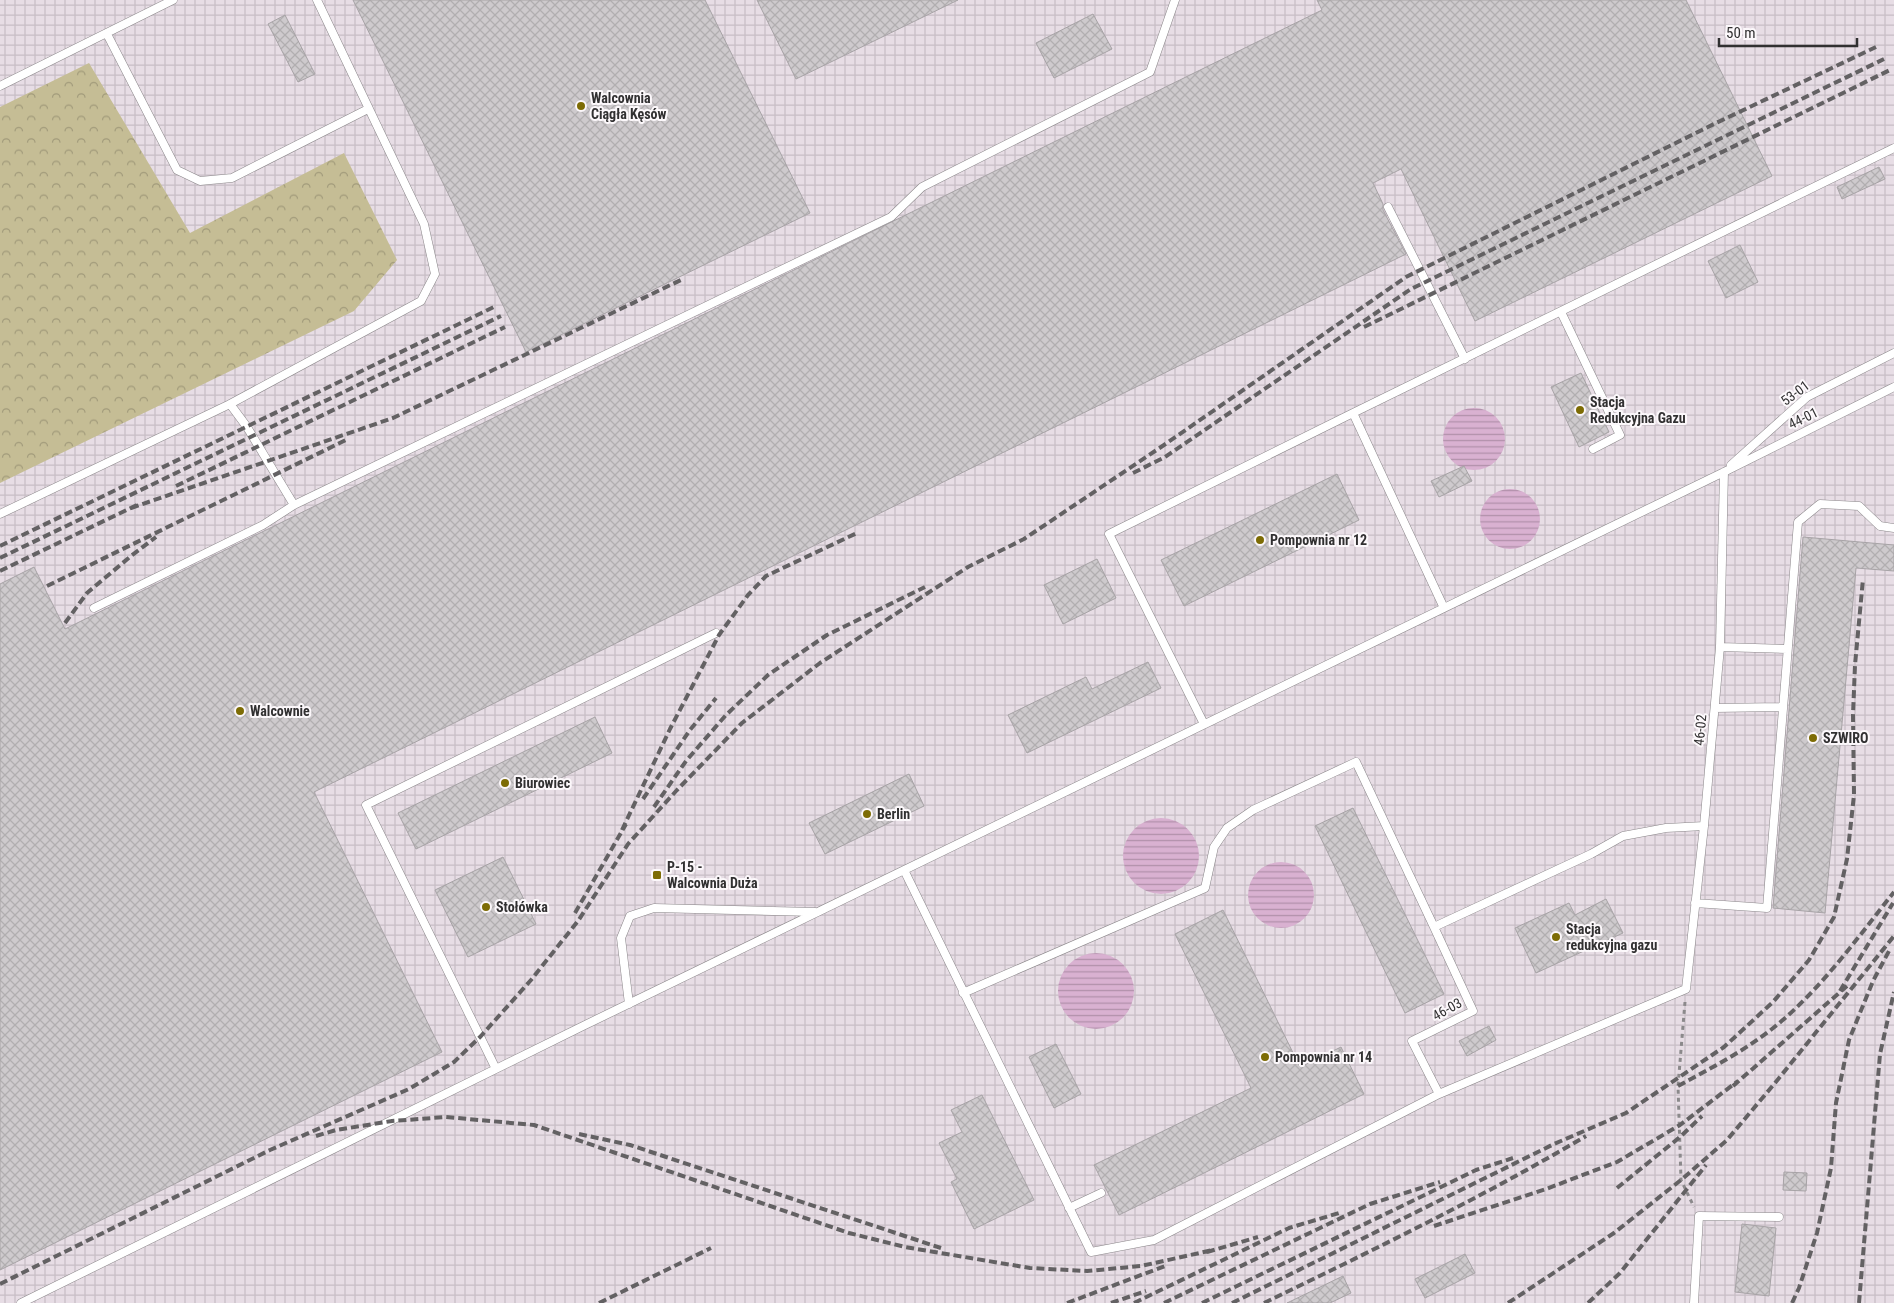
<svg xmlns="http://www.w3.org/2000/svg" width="1894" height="1303" font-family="'Roboto Condensed',sans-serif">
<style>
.industrial{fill:url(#industrial-grid)}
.forest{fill:url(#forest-crowns)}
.water{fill:url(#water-rules)}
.building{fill:url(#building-cross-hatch);stroke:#a7a3a6}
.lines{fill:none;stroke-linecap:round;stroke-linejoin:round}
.lane-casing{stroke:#8b878a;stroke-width:9}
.path{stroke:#8b898b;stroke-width:3;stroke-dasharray:4 4;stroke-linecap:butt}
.lane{stroke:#fff;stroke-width:8}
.rail{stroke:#636163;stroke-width:4;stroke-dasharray:8 4;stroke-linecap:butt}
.poi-dot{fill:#7d6c05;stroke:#fcf8fb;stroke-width:2}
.labels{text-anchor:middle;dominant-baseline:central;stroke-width:4;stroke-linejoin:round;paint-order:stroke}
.poi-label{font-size:14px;font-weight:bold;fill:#313031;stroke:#fcf8fb;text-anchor:start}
.street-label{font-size:14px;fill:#313031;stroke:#fcf8fb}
</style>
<defs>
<pattern id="industrial-grid" width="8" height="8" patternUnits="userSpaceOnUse" patternTransform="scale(1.25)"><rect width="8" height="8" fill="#e7dde5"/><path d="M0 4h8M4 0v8" fill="none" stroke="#c7bec5"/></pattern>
<pattern id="forest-crowns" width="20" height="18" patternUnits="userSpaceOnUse" patternTransform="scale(1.25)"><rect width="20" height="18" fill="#c5bd95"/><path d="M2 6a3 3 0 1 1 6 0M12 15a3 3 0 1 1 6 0" fill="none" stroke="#a19a7a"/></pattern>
<pattern id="water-rules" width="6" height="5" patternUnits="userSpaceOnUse" patternTransform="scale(1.25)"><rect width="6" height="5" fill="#d9b1d1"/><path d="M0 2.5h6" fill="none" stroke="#b190aa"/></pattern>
<pattern id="building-cross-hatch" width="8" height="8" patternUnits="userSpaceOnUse" patternTransform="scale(1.25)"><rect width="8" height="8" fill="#cecacd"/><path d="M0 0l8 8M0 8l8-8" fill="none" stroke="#b1aeb0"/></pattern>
</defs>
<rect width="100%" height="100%" fill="#efebee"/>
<path class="industrial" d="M0,0h1894v1303h-1894z"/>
<path class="forest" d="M89,63l101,170 154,-80 53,107 -43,51 -354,172v-376z"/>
<path class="water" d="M1443 439a31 31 0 1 1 62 0a31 31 0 1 1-62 0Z
M1480 519a30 30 0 1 1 60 0a30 30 0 1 1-60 0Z
M1123 856a38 38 0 1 1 76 0a38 38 0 1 1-76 0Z
M1248 895a33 33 0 1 1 66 0a33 33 0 1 1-66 0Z
M1058 991a38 38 0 1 1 76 0a38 38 0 1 1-76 0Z"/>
<path class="building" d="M353,0h352l105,213 -284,139z
M757,0h201l-162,79z
M1317,0h369l86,176 -297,145 -74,-152 -28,14 10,21v6l23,44 -1092,538 128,260 -442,218v-686l34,-17 31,62 1257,-619z
M1093,14l19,35 -58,29 -18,-35z
M285,15l30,59 -17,8 -30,-58z
M1879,167l6,12 -43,20 -5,-12z
M1740,245l18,37 -32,16 -18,-37z
M1581,373l28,59 -30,15 -28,-60z
M1464,466l8,15 -33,16 -8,-16z
M1337,474l22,46 -175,86 -23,-46z
M1803,537l91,8v26l-38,-3 -31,345 -52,-5z
M1097,559l19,39 -53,26 -19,-39z
M1148,662l13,26 -134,65 -19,-38 78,-38 6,12z
M595,717l17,36 -196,96 -18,-36z
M909,774l15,32 -99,48 -16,-31z
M1353,808l91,186 -39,19 -90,-187z
M503,857l33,67 -68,33 -33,-67z
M1606,899l17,34 -87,40 -21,-45 54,-25 6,12z
M1223,910l77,157 41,-20 23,47 -245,121 -25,-50 157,-77 -76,-154z
M1489,1026l7,14 -29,16 -8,-15z
M1056,1044l25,50 -27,14 -25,-51z
M982,1095l52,105 -60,29 -23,-47 6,-3 -18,-36 23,-11 -11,-22z
M1784,1172l23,1 -1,18 -23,-1z
M1742,1224l34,4 -7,68 -34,-4z
M1465,1254l10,19 -50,25 -10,-19z
M1343,1276l8,17 -21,10h-43z"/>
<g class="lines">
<g class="lane-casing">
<path id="lane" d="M107,34l70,136 23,11 32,-3 136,-69
M0,86l173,-86
M1388,207l77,152
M1561,312l59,123 -27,14
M230,404l17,23 47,78
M1731,465l76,-68 87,-44
M0,514l230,-110 191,-103 14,-27 -11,-50 -107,-224
M94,608l169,-83 31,-20 597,-288 31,-30 228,-115 25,-72
M1444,608l-91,-195 541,-265
M1720,647l67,2
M1715,708l67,-1
M1204,724l-95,-190 244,-121
M1704,826l-38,2 -43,8 -32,18 -157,73 39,84 -61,30 27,53 247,-105 18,-163 16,-179 4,-175
M904,870l187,382 63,-12 285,-146
M1695,903l72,5 31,-386 22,-18 39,2 21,20 14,2
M963,993l242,-105 9,-41 13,-19 26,-18 103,-48 78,165
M629,1004l-8,-66 9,-22 24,-8 161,4
M496,1069l-130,-264 350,-172
M1069,1208l32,-15
M21,1303l562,-277 1141,-554 170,-85
M1694,1303l5,-87 80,1"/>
</g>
<path class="path" d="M1685,1002l-7,84 3,94 13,27"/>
<use href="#lane" class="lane"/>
<path class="rail" d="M1364,327l526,-257
M1133,473l32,-16 246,-168 473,-230
M176,486l329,-159
M131,508l262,-90 290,-139
M0,546l496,-240
M0,558l501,-242
M0,571l137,-66
M47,586l301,-147
M65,623l22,-30 44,-37 25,-19
M643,799l47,-69 26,-32
M654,807l32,-46 40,-46 42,-40 59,-40 98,-48
M622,830l48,-101 49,-94 29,-40 18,-19 91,-43
M575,913l51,-89
M1840,991l53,-88
M1678,1086c37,-20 74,-39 106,-67 42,-37 75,-83 110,-127
M1733,1086l114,-100
M579,1134l51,11 311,103
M316,1136l20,-6 56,-9 54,-4 88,8 315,108 56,14 125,21 57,3 54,-5 72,-16
M1617,1188l63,-51 22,-21
M1434,1226l112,-37 71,-27 63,-37 58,-44
M1207,1252l51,-15
M0,1284l270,-134 139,-61 45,-27 27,-26 50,-56 47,-59 50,-77 49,-54 65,-67 78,-60 148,-96 56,-28 140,-94 242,-168 308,-153 162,-77
M599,1303l112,-55
M1067,1303l98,-37
M1111,1303l35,-12
M1134,1303l155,-75 50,-15
M1164,1303l206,-99 70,-22
M1202,1303l274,-133 37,-12
M1232,1303l322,-159 72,-31 98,-66 49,-45 36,-42 25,-43 13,-58 7,-64 -1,-80 2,-50 8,-86
M1264,1303c109,-53 217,-105 322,-167
M1508,1303l106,-70 67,-53 46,-40 48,-57 119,-147
M1588,1303l32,-30 86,-108
M1792,1303l7,-15 18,-55 14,-65 5,-65 13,-63 24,-59 16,-30
M1859,1303l21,-249 14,-62"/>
</g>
<g class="poi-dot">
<circle cx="581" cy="106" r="5"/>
<circle cx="1580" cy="410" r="5"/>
<circle cx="1260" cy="540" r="5"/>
<circle cx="240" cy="711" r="5"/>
<circle cx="1813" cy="738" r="5"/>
<circle cx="505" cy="783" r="5"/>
<circle cx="867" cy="814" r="5"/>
<rect x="652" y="870" width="10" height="10" rx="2.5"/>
<circle cx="486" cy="907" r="5"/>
<circle cx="1556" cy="937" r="5"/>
<circle cx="1265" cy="1057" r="5"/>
</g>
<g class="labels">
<g class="poi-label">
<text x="591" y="98">Walcownia<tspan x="591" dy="16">Ciągła Kęsów</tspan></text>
<text x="1590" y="402">Stacja<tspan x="1590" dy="16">Redukcyjna Gazu</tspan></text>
<text x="1270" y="540">Pompownia nr 12</text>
<text x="250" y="711">Walcownie</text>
<text x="1823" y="738">SZWIRO</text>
<text x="515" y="783">Biurowiec</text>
<text x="877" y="814">Berlin</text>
<text x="667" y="867">P-15 -<tspan x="667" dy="16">Walcownia Duża</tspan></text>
<text x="496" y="907">Stołówka</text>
<text x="1566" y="929">Stacja<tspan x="1566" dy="16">redukcyjna gazu</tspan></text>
<text x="1275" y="1057">Pompownia nr 14</text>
</g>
<g class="street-label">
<text transform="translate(1795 393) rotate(-37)">53-01</text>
<text transform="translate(1803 418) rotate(-26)">44-01</text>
<text transform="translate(1700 730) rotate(-85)">46-02</text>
<text transform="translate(1447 1009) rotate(-29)">46-03</text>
</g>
</g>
<path d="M1719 38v8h138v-8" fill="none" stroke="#313031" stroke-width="2.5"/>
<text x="1726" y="38" font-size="15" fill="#313031" stroke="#fcf8fb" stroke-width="4" paint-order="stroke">50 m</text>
</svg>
